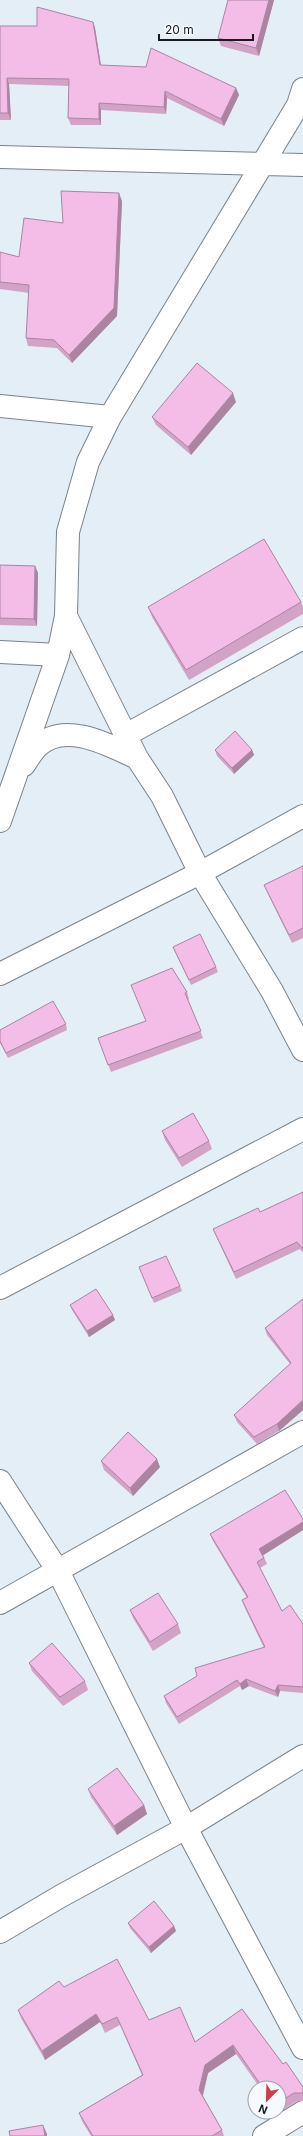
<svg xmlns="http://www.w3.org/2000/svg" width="303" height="2136" font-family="Inter,sans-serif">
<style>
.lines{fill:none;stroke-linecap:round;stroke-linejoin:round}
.street-casing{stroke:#7a838a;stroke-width:24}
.street{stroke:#fff;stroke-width:22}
.wall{fill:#d2a3c7}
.shaded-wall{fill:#ab84a2}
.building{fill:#f4bde7;stroke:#ab84a2}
</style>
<rect width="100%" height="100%" fill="#e4eef6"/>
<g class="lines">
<g class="street-casing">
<path id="street" d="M0,157l303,8
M0,406l110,11
M66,616l71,142 25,38 38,77 72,118 31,59
M0,652l58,3
M126,735l177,-97
M24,765c4,-6 8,-13 13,-18 27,-27 72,-2 100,11
M0,821l58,-166 8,-39 2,-84 20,-70 22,-45 188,-312 5,-16
M0,974l200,-101 103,-57
M0,1288l303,-159
M0,1481l58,90 128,257 117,220
M0,1603l303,-171
M0,1932l61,-36 125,-68 117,-72
M264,2136l39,-24"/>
</g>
<use href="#street" class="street"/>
</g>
<path class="wall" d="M228,0h46l-15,56 -38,-10 -3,-8z
M93,22l2,6 6,37 135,23 3,7 -15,31 -57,-28 -1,16 -65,-4v15h-30l-3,-7 1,-32 -60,-2 2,36h-11v-94h37z
M122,201l-5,115 -45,47 -15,-15 -29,-2 -2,-8 3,-45 -29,-4v-37l19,5 44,-34z
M236,402l-45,53 -35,-30 -4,-8z
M0,565l35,1 3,7 -1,53 -37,-1z
M301,602l2,5v7l-114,66 -37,-63 -4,-10z
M215,750h37l2,5 -20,19 -17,-18z
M303,866v72l-11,5 -24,-49 -4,-9z
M173,947l43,20 2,5 -27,13 -16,-33z
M187,992l2,7 -1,1 15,38 -92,34 -13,-34 48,-17z
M66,1024l1,6 -59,28 -8,-15v-13z
M162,1131l47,10 3,8 -30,18 -17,-27z
M303,1192v61l-3,-4 -64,30 -20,-43 -3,-7 47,-17z
M139,1267l41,19 2,5 -28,12z
M303,1299v111l-24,21 -22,13 -20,-22 -3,-7 56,-51 -23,-29 -2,-7z
M70,1305l45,15 -26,17 -17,-27z
M101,1461l59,6 -27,29 -29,-26z
M303,1519v11l-40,25 4,9 -7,4 22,43 21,13v69l-23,-2 -2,6 -29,-11 -7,4 -2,-4 -61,38 -13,-21 -2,-7 100,-48 -20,-42 -2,-6 5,-2 -34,-57 -3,-7z
M130,1610l48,14 3,9 -28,18 -20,-33z
M29,1663l56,18 3,9 -25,16 -31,-35z
M88,1789l56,16 3,9 -30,21 -26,-38z
M128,1923l46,3 2,5 -25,22 -21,-25z
M64,1987l85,33 46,22 47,-33 41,55 20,23v14h-6l-19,12 -1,-1h2v-24h-19l-24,-34 -28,19 -5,23 19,34 2,6h-133l-9,-15 -3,-8 63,-38 -22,-50 -15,8 -5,-11 -55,38 -24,-42 -3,-8z"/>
<path class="shaded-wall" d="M269,0h5l-15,56 -3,-8z
M93,22l2,6 7,44 -2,-7z
M7,78l2,6 2,36 -3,-7z
M236,88l3,7 -15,31 -3,-7z
M165,91l2,7 -1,16 -2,-7z
M99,103l2,7v15l-2,-6z
M119,193l3,8 -5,115 -45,47 -3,-8z
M233,393l3,9 -45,53 -3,-8z
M35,566l3,7 -1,53 -3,-7z
M252,750l2,5 -20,19 -2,-6z
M113,1315l2,5 -26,17 -2,-6z
M303,1400v10l-24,21 -2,-7z
M157,1459l3,8 -27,29 -3,-8z
M303,1522v8l-41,26 -3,-7z
M246,1679l3,7 -7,4 -2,-6z
M278,1685l2,6 -2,6 -3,-6z
M144,1805l3,9 -30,21 -3,-9z
M174,1926l2,5 -25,22 -2,-6z
M96,2014l4,8 -55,38 -3,-9z
M233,2045l3,9 -28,19 -6,25 -3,-8 6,-25z
M43,2125l4,9v2h-2z"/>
<path class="building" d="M228,0h41l-13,48 -38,-10z
M37,7l56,15 7,43 46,2 5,-19 85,40 -15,31 -56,-28 -1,16 -65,-4v16l-31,-1 1,-39 -62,-1 1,35h-8v-87h37z
M61,191l58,2 -5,115 -45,47 -15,-15 -28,-2 3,-53 -29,-3v-30l19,5 5,-39 39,5z
M197,363l36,30 -45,54 -36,-30z
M264,539l37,63 -115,68 -38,-63z
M0,565l35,1 -1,53 -34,-1z
M235,731l17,19 -20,18 -17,-18z
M303,866v62l-14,7 -25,-50z
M200,934l16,33 -27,13 -16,-33z
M172,968l15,24 -2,1 16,38 -93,34 -10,-27 48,-17 -15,-36z
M53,1001l13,23 -60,29 -6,-12v-11z
M193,1113l16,28 -30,17 -17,-27z
M303,1192v57l-6,-7 -63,30 -21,-43 45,-21 2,4z
M166,1256l14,30 -28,12 -13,-31z
M96,1289l17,26 -26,16 -17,-26z
M303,1299v101l-26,24 -23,13 -20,-22 57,-52 -26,-35z
M128,1432l29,27 -27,29 -29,-27z
M285,1490l18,29v3l-44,27 5,9 -7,4 25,49 8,-6 13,19v63l-25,-2 -3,6 -29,-12 -6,5 -3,-4 -60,37 -13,-21 33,-20 -2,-8 70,-21 -23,-47 6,-3 -38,-63z
M158,1593l20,31 -28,18 -20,-32z
M52,1643l33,38 -25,16 -31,-34z
M117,1768l27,37 -30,21 -26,-37z
M154,1901l20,25 -25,21 -21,-24z
M117,1959l32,61 31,-13 15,35 47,-33 41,55 3,-2 17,25v6h-9l-15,9v-14h-16l-30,-43 -28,20 -6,25 23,40 -10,6h-119l-14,-23 64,-38 -26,-58 -15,7 -6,-10 -54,37 -24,-41 41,-29 5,6z
M43,2125l2,11h-35l-1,-5z"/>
<g transform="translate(267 2100) rotate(203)"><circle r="19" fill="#f6fafe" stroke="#9da1a4"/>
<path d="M0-3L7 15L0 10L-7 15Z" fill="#ce3e47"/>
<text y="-6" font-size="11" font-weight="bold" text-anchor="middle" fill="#181b1e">N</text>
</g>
<path d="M159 34v6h94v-6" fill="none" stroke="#181b1e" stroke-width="2"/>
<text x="165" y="34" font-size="12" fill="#181b1e" stroke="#f6fafe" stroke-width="3" paint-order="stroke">20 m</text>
</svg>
